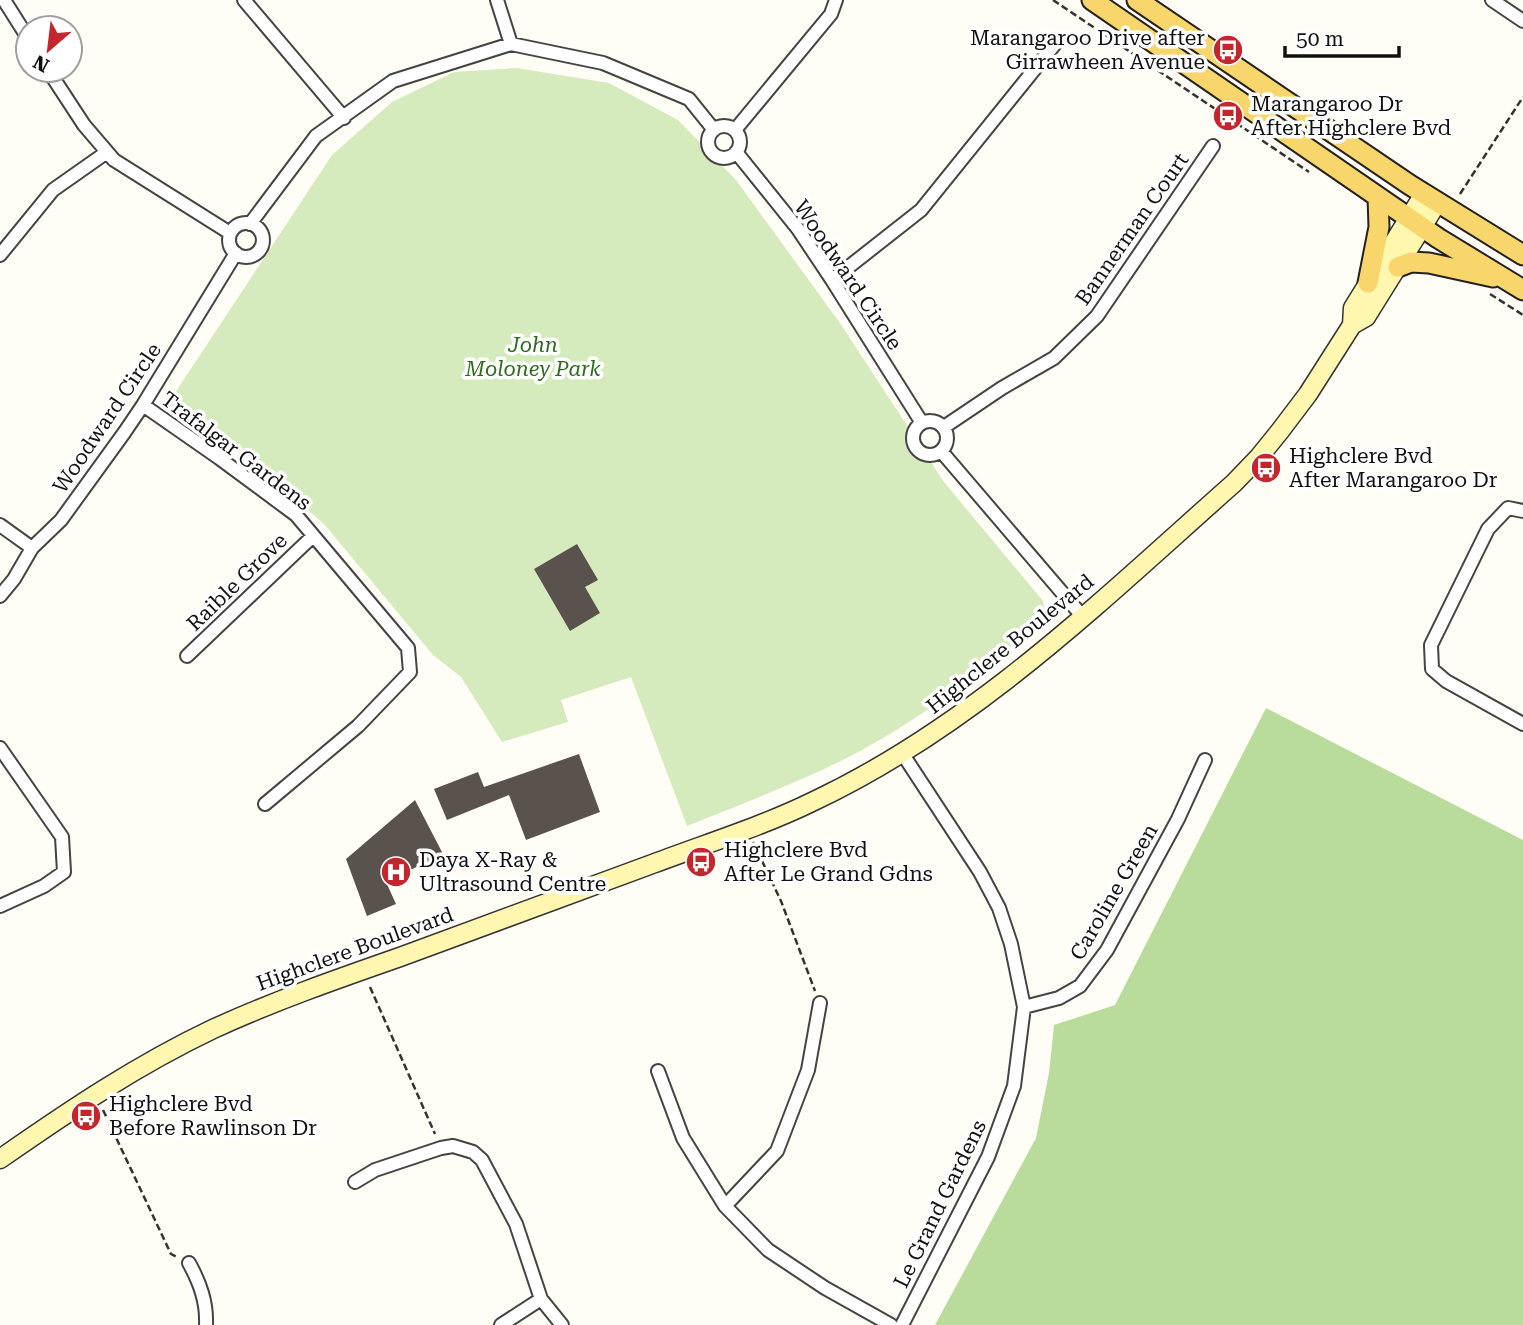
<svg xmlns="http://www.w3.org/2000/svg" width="1523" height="1325" font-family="'Roboto Serif',serif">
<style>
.green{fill:#d5ebbd}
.forest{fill:#b9dc9c}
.building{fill:#5a524d}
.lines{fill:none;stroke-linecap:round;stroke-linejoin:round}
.street-casing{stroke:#444;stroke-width:16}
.secondary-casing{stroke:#333;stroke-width:21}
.primary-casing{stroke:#222;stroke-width:23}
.path{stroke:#333;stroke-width:2.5;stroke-dasharray:7 3.5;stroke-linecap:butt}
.street{stroke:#fff;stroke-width:12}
.secondary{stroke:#fff6b0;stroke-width:18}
.primary{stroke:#f9d66b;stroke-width:19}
.labels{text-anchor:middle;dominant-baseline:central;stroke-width:7;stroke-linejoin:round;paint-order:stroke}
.poi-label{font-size:21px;fill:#111;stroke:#fff;text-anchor:start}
.street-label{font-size:21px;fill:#111;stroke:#fff}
.park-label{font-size:21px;font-style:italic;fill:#2f6b1f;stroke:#fff}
</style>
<rect width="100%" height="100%" fill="#fffdf5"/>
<path class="green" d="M517,68l92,15 69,37 58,60 104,143 104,159 99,119 2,14c-15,20 -37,34 -56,49 -45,36 -93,69 -144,95 -51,25 -105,46 -158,67l-56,-149 -70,23 7,22 -66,20 -41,-65 -28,-22 -109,-131 -67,-58 -90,-61 165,-250 60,-53 62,-30z"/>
<path class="forest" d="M1266,708l257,132v485h-588l101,-187 13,-65 5,-48 61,-20z"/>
<path class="building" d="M577,544l21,36 -13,7 15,26 -30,18 -36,-62z
M579,754l21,58 -74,28 -17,-45 -62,25 -13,-31 44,-17 6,15z
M415,800l28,54 -57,28 10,22 -29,12 -21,-57z"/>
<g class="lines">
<g class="street-casing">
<path id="street" d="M4,0l24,38
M244,0l100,118
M497,0l14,44
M1492,0l31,21
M48,70l36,55 30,35 116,73
M708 142a16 16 0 1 1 32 0a16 16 0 1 1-32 0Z
M735,130l96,-116 5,-14
M736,152l62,77 34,51 90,143
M229 240a17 17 0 1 1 34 0a17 17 0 1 1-34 0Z
M250,224l66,-88 77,-55 118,-37 92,19 86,36 25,31
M0,255l53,-65 54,-38
M832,280l89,-70 138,-171
M143,405l76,53 77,57 112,133 2,24 -52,54 -93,78
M913 438a17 17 0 1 1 34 0a17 17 0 1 1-34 0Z
M944,427l58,-39 52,-30 43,-42 116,-170
M941,451l142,166
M1523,511l-15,-3 -20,21 -57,116 1,24 14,12 77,43
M0,525l32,23
M0,596l14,-17 18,-31 29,-28 63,-87 19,-28 93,-152
M187,656l126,-120
M0,748l62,89 2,35 -20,14 -44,20
M1024,1007l35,-9 21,-12 27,-36 71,-131 27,-59
M658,1071l25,67 42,68 43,44 57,38 66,37
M355,1182l20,-12 66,-22 12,-2 20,6 9,8 34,64 25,75 21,26
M725,1206l52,-55 31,-81 12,-67
M189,1263c11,20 18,39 17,62
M501,1325l40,-26
M902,1325l86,-168 26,-71 10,-79 -13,-63 -12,-36 -19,-36 -78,-119"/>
</g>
<g class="secondary-casing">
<path id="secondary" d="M1352,325l1,-17 71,-114
M0,1159c69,-48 137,-94 213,-130 61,-28 124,-50 187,-72 85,-32 170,-63 255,-94 53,-20 108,-37 159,-62 161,-76 289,-202 420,-318l25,-26 21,-26 28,-37 44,-69 14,-8 71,-114"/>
</g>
<g class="primary-casing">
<path id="primary" d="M1092,0l346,238 85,52
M1137,0l273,185 113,70
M1398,267l13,-5 18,1 64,14
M1368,283l11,-56 -1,-30"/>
</g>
<path class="path" d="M1053,0l256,172
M1460,194l63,-97
M1490,294l33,21
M753,842l28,59 34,90
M370,987l65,147
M103,1110l68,144 6,3"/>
<use href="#street" class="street"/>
<use href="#secondary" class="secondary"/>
<use href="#primary" class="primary"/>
</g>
<defs>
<g id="bus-disc" transform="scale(1.575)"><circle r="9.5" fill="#c4262e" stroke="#fff"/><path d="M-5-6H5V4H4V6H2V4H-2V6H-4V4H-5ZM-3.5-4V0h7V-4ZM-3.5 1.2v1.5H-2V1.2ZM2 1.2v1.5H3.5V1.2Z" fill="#fff"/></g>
<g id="hospital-disc" transform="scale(1.575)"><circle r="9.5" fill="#c4262e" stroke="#fff"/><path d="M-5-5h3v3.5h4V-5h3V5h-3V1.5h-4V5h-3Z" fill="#fff"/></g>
</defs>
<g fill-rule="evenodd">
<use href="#bus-disc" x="1228" y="50"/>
<use href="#bus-disc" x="1228" y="116"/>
<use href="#bus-disc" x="1266" y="468"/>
<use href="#bus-disc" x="701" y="862"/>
<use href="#hospital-disc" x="396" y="872"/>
<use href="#bus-disc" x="86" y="1116"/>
</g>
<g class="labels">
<g class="poi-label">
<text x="1205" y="38" text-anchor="end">Marangaroo Drive after<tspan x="1205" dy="24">Girrawheen Avenue</tspan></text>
<text x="1251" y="104">Marangaroo Dr<tspan x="1251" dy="24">After Highclere Bvd</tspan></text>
<text x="1289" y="456">Highclere Bvd<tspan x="1289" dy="24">After Marangaroo Dr</tspan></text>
<text x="724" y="850">Highclere Bvd<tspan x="724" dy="24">After Le Grand Gdns</tspan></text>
<text x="419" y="860">Daya X-Ray &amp;<tspan x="419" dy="24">Ultrasound Centre</tspan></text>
<text x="109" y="1104">Highclere Bvd<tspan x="109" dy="24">Before Rawlinson Dr</tspan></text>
</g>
<g class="street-label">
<text transform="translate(1132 229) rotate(-55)">Bannerman Court</text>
<text transform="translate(848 275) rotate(56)">Woodward Circle</text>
<text transform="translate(107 418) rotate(-56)">Woodward Circle</text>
<text transform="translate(236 451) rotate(37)">Trafalgar Gardens</text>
<text transform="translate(237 582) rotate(-44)">Raible Grove</text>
<text transform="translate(1010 644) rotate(-39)">Highclere Boulevard</text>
<text transform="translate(1114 892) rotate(-60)">Caroline Green</text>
<text transform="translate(355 949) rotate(-20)">Highclere Boulevard</text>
<text transform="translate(940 1204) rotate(-64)">Le Grand Gardens</text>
</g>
<g class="park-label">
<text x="533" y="345">John<tspan x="533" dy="24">Moloney Park</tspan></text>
</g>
</g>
<g transform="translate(49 49) rotate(208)"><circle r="33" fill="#ffffff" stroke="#a0a0a0" stroke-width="2"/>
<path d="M0-5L12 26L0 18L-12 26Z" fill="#c4262e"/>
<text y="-10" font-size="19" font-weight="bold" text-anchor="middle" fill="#111111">N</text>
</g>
<path d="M1285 46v10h114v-10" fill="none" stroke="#111111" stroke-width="3.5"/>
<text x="1296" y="46" font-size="21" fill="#111111" stroke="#ffffff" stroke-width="5" paint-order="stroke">50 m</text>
</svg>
